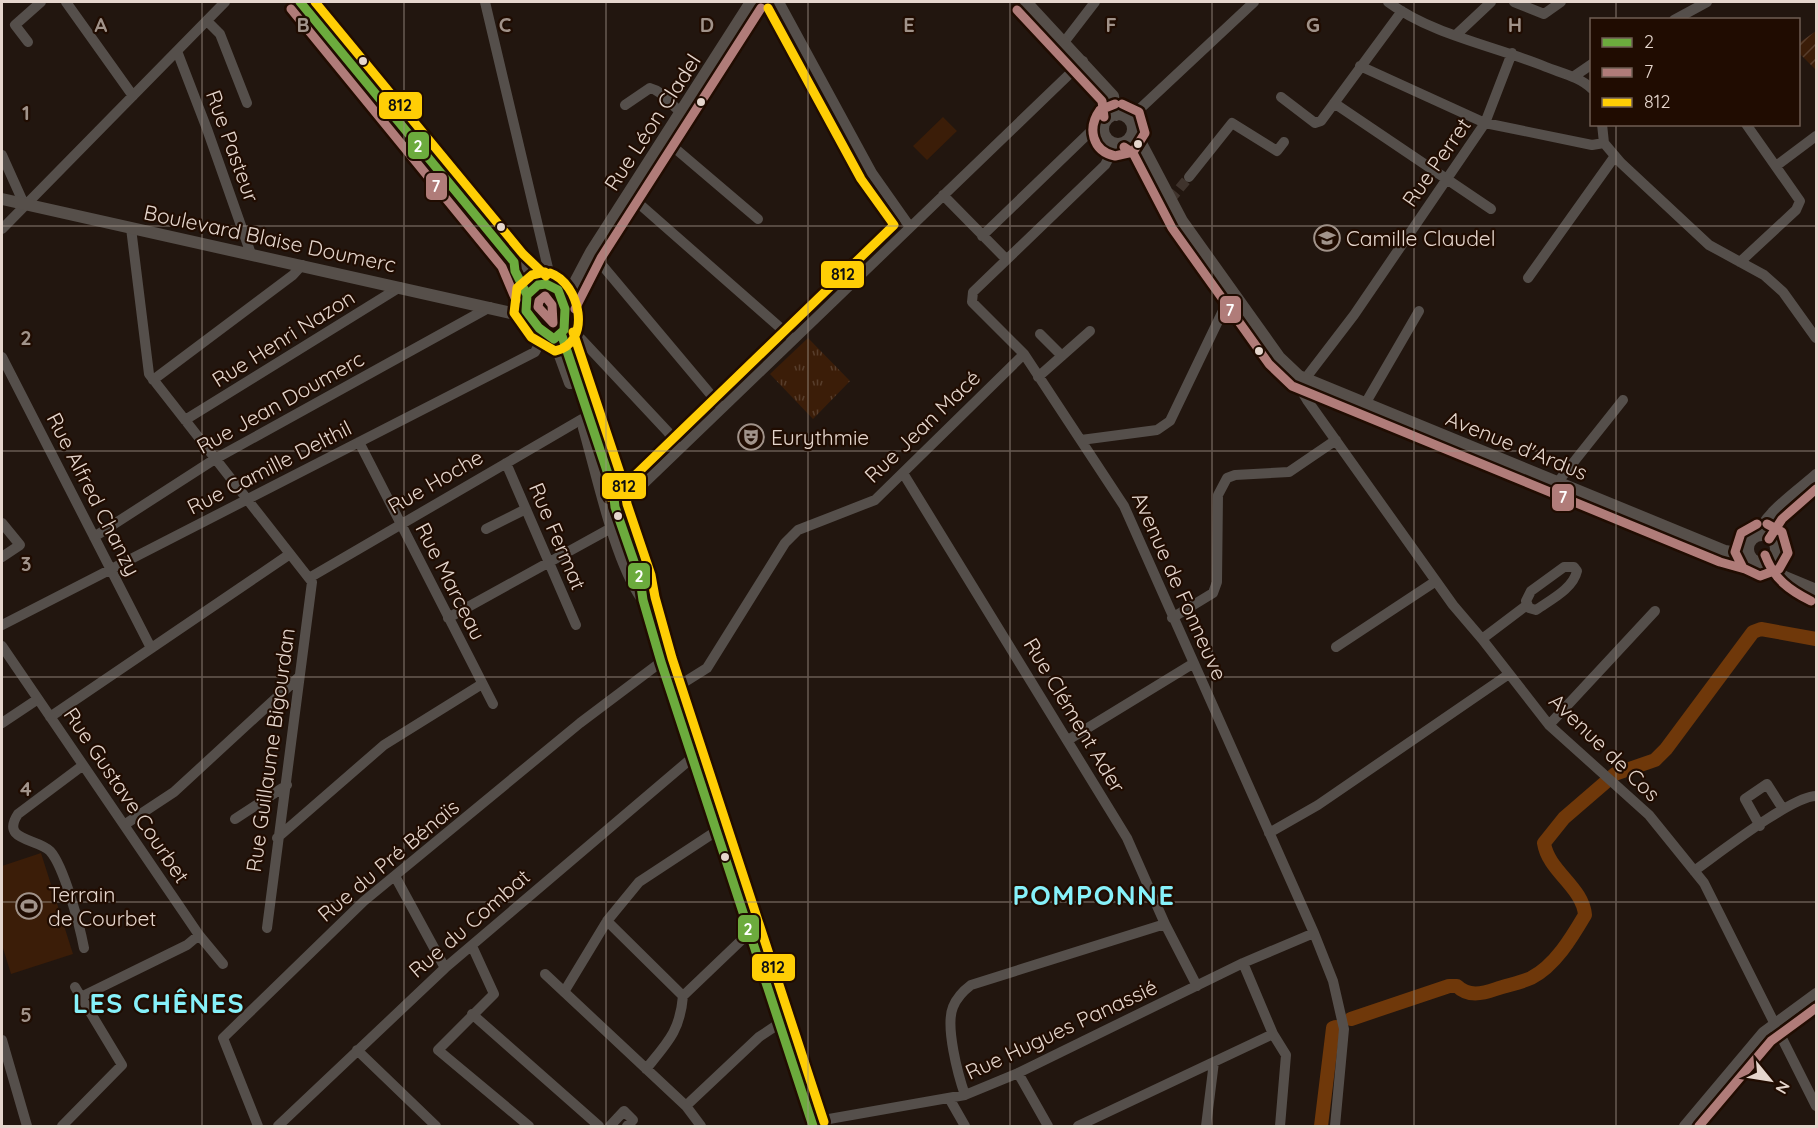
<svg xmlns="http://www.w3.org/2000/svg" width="1818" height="1128" font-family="Quicksand,sans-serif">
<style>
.grass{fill:url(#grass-tufts)}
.garden{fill:url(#garden-furrows)}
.pitch{fill:#3b1d08}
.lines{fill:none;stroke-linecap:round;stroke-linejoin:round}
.river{stroke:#6f380a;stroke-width:14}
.minor-tunnel{stroke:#3f332c;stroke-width:10;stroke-dasharray:10 5;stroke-linecap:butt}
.minor{stroke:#554f4b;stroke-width:10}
.major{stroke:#564f4a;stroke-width:12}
.bus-1-casing{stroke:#200c01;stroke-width:14}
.bus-2-casing{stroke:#200c01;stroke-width:14}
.bus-3-casing{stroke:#200c01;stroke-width:14}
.bus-1{stroke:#6cab3d;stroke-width:9}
.bus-2{stroke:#b07c79;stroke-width:9}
.bus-3{stroke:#ffce05;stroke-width:9}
.grid{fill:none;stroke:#a1938a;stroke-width:1.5;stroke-opacity:0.55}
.bus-dot{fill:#e5d6cd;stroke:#200c01;stroke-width:2}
.labels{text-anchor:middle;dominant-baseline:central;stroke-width:4.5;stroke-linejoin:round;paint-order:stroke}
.street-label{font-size:21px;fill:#e5d6cd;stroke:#200c01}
.poi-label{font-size:21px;fill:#e5d6cd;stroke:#200c01;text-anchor:start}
.district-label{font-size:27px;font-weight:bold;letter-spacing:1.5px;fill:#86f1fa;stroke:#200c01}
.grid-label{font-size:20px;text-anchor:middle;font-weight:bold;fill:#a1938a;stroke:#200c01;stroke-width:4.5;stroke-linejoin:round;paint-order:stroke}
.line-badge{stroke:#200c01;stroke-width:2}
.badge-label{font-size:16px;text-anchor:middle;font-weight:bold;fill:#fff}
.pale-badge-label{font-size:16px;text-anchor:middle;font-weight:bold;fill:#111}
</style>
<defs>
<pattern id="grass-tufts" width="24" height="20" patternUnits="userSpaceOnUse" patternTransform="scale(1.5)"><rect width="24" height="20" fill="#3b1d08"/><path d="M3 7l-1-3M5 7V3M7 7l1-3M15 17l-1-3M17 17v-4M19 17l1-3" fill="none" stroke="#573d2b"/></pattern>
<pattern id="garden-furrows" width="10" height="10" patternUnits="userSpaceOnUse" patternTransform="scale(1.5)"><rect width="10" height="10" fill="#3b1d08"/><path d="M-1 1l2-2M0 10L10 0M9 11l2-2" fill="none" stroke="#573d2b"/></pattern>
</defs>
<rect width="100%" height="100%" fill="#22160f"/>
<path class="grass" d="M808,338l42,43 -37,38 -43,-45z"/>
<path class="garden" d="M1816,31v39l-18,-18 1,-9z"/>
<path class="pitch" d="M943,117l14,14 -30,29 -14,-14z
M41,853l32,101 -62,20 -9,-29v-79z"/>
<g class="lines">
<path class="river" d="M1351,1019l98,-33h8c11,11 25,8 39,3 11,-4 24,-6 35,-11 24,-12 41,-41 54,-63 -2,-28 -37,-44 -41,-72l20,-25 51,-44 40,-14 11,-11 87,-117 8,-3 55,10
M1321,1126l12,-98 3,-1"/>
<path class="minor-tunnel" d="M1170,200l19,-23"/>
<path class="minor" d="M66,2l67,94
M485,2l67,283
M779,2l93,171 38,54
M1388,2c44,33 107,44 158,65 15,6 34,10 46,22
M1514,2l30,12 17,-12
M1674,20l33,-18
M207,21l13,13 27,69
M1457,34l34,-32
M1065,41l30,-39
M28,42l-13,-17 26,-23
M177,51l30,78 44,125
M1360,66l125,57 27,-70
M1573,77l19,-13
M1281,97l34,26 6,-2 81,-110
M1334,103l157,106
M625,105l25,-17c13,3 20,17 31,24
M1129,119l125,-117
M1602,124l2,19 17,20 88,82 55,30 19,17 33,46
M664,139l94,80
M1111,142v12l-6,11 -132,127 -1,10 52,52 100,152 190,427 19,48 11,48 -9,97
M2,155l22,49
M1776,166l40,-30
M1189,177l43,-54 45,28 7,-9
M628,194l165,145
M943,195l63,64
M131,228l18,146 163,208 -45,346
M2,229l223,-227
M982,236l108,-104 14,-2
M591,252l131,156
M1740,262l56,-52 4,-9 -54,-77
M1528,278l87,-122
M565,327l16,12 87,93 7,12v9
M1040,334l22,22
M2,357l149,291
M1299,376v11l8,13 146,205 29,34 67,86 100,90 55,68 112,223
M1038,377l52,-46
M1305,379l49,-64 131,-192 107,22 12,-2
M153,380l140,-105 9,-10
M1365,404l54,-93
M185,420l215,-133
M1081,440l76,-10 13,-9 62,-129
M359,442l134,262
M506,463l70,162
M903,473l224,365 38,86 32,62
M1557,483l66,-83
M615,507l13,-8 455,-438
M2,523l18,22 -18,12
M486,529l40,-20
M1758,535c3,-20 43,-47 58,-61
M94,537l121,-78 275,-152
M1773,539l-2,-14 4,-9
M1564,567h10l3,4c-4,18 -27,29 -41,39l-7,-2 -3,-7 5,-10z
M309,578l273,-159
M448,618l165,-91h7
M1172,618l41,-25 4,-11 1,-87 9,-17 8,-3 54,-3 47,-32
M2,625l533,-273 10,-19
M1482,639l45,-34
M2,646l197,289 24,29
M1336,647l100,-66
M672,690l35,-22 78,-125 13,-13 77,-30 149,-146
M50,717l240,-163
M2,723l36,-24
M1549,725l106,-114
M1068,740l126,-77
M82,766l-64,48c-18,27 19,24 32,37 14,15 30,76 34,97
M235,819l52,-34
M124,825l50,-33 125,-115
M1760,826l-15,-27 22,-15 16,25
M1269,833l49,-28 191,-131
M277,838l107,-93 98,-61
M1694,871c24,-17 98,-75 122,-75
M396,878l49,90
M607,921l76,75
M472,946l22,48 -56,56 91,76
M1243,963l30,71 13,21 -6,71
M545,974l141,132 15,20
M564,992l43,-71 32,-39 79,-52
M81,997l106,-52 12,-10
M472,1014l127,112
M2,1040l25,86
M357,1050l79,76
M646,1069c22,-27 34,-38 37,-73l68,-65
M1018,1073l30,53
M965,1095c-7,-20 -20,-69 -12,-88 4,-10 10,-16 18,-22l194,-61
M949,1098l16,28
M690,1102l69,-65 21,-14
M812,1122l153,-27 53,-22 225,-110 71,-30
M62,1126l60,-61 -47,-78
M258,1126l-35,-88 141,-137 216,-178 81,-61
M278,1126l167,-158 248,-211
M610,1126l14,-15 9,9 -6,6
M1078,1126l195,-92
M1206,1126l8,-64
M1684,1126l79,-94 53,-39"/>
<path class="major" d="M300,2l62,78 152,182 24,23
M1026,2l87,94 3,19
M1103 129a15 15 0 1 1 30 0a15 15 0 1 1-30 0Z
M1131,137l11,8 40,76 97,136 20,19 426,175 18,3 8,5
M2,199l527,118
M546,284c21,4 21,29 18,46l-6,8 -4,1 -15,-11 -13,-17 1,-16 11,-10z
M564,303l27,-51 160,-250
M562,336l51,153 2,18 25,72 3,21 18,62 152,464
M554,339l16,44
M584,428c14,48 31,131 58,170
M1748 549a14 14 0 1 1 28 0a14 14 0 1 1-28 0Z
M1764,564l21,13 31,13"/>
<g class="bus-1-casing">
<path id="bus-1" d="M300,2l214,260 1,9 12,24
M546,284l12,6 7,19 -1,21 -10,9 -15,-11 -13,-17 1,-16 11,-10z
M562,336l51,153 2,18 25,72 3,21 18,62 152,464"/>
</g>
<g class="bus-2-casing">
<path id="bus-2" d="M291,9l211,258 14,33
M1017,10l85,91 2,16
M1115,104l-15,6c-13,18 -8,41 15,46l18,-4 12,-19 -6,-21 -17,-8
M1124,147l9,6 39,75 97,136 23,22 428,176 25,7
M545,296l7,9 1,18 -15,-16 1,-6z
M575,309l26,-51 160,-250
M1757,524l-16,9 -6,19 8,16 17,8 19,-7 9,-16 -6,-21 -15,-8
M1769,539l13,-20 34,-30
M1765,555c9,24 24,35 46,46
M1699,1126l72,-85 45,-33"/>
</g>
<g class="bus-3-casing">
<path id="bus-3" d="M315,2l208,252 23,22
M545,272l-13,3 -15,13 -3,25 17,24 24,14c38,-8 25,-68 -5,-78
M573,332l51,153 3,19 24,71 4,22 17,61 152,464
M609,497l12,-8 273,-264 -33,-46 -93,-171"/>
</g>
<use href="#bus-1" class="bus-1"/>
<use href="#bus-2" class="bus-2"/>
<use href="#bus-3" class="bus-3"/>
</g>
<path class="grid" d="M202,2v1124M404,2v1124M606,2v1124M808,2v1124M1010,2v1124M1212,2v1124M1414,2v1124M1616,2v18M1616,124v1002M2,226h1814M2,451h1814M2,677h1814M2,902h1814"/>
<defs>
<g id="school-ring" transform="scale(1.35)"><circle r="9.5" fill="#200c01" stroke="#a1938a" stroke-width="1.5"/><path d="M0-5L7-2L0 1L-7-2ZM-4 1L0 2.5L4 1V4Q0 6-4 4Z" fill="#a1938a"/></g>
<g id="theatre-ring" transform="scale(1.35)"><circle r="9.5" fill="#200c01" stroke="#a1938a" stroke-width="1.5"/><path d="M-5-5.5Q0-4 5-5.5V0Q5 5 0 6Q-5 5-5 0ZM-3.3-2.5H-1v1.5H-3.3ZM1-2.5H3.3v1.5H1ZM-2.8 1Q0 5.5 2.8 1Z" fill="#a1938a"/></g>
<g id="stadium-ring" transform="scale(1.35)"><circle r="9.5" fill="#200c01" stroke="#a1938a" stroke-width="1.5"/><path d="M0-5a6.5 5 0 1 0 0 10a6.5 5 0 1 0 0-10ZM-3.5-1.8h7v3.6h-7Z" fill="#a1938a"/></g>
</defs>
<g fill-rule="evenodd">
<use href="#school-ring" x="1327" y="238"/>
<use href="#theatre-ring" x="751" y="437"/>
<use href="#stadium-ring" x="29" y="906"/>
</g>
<g class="bus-dot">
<circle cx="363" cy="61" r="5"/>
<circle cx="701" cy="102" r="5"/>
<circle cx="1138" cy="144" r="5"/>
<circle cx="501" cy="227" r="5"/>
<circle cx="1259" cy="351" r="5"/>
<circle cx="618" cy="516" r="5"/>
<circle cx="725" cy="857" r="5"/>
</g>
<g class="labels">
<g class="street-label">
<text transform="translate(652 122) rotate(-57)">Rue Léon Cladel</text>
<text transform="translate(233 146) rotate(70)">Rue Pasteur</text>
<text transform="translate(1436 162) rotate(-55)">Rue Perret</text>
<text transform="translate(270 238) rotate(12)">Boulevard Blaise Doumerc</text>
<text transform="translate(283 338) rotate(-32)">Rue Henri Nazon</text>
<text transform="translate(280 402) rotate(-29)">Rue Jean Doumerc</text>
<text transform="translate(922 426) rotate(-44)">Rue Jean Macé</text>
<text transform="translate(1517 445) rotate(22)">Avenue d'Ardus</text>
<text transform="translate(269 467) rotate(-27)">Rue Camille Delthil</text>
<text transform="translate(435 481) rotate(-30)">Rue Hoche</text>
<text transform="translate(94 494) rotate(63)">Rue Alfred Chanzy</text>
<text transform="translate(558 536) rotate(67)">Rue Fermat</text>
<text transform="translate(451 581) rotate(63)">Rue Marceau</text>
<text transform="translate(1180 586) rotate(66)">Avenue de Fonneuve</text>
<text transform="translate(1075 715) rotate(59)">Rue Clément Ader</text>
<text transform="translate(1605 747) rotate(44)">Avenue de Cos</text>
<text transform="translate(270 750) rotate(-82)">Rue Guillaume Bigourdan</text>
<text transform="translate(127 795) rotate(56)">Rue Gustave Courbet</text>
<text transform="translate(388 860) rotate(-40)">Rue du Pré Bénaïs</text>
<text transform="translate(469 923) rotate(-41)">Rue du Combat</text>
<text transform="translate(1061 1029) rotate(-25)">Rue Hugues Panassié</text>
</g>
<g class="poi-label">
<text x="1346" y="238">Camille Claudel</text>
<text x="771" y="437">Eurythmie</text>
<text x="48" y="894">Terrain<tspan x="48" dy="24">de Courbet</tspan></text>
</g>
<g class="district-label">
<text x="1094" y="895">POMPONNE</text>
<text x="159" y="1003">LES CHÊNES</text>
</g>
</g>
<g class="grid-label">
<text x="101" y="32">A</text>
<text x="303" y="32">B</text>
<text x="505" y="32">C</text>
<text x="707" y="32">D</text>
<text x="909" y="32">E</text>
<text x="1111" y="32">F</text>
<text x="1313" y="32">G</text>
<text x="1515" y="32">H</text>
<text x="26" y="120">1</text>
<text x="26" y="345">2</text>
<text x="26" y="571">3</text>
<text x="26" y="796">4</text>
<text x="26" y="1022">5</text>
</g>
<g class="line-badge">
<rect x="378" y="91" width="45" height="29" rx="6" fill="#ffce05"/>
<rect x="407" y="131" width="23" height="29" rx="6" fill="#6cab3d"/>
<rect x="425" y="172" width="23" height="29" rx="6" fill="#b07c79"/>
<rect x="820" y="260" width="45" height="29" rx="6" fill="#ffce05"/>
<rect x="1219" y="295" width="23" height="29" rx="6" fill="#b07c79"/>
<rect x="601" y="472" width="46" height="28" rx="6" fill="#ffce05"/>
<rect x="1551" y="483" width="24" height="29" rx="6" fill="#b07c79"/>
<rect x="627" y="562" width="24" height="28" rx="6" fill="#6cab3d"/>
<rect x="737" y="914" width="23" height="29" rx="6" fill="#6cab3d"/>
<rect x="751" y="953" width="45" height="29" rx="6" fill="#ffce05"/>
</g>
<g class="badge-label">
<text x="418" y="152">2</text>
<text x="436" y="192">7</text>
<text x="1230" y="316">7</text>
<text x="1563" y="503">7</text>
<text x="639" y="582">2</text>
<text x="748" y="935">2</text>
</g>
<g class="pale-badge-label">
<text x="400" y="111">812</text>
<text x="843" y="280">812</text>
<text x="624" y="492">812</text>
<text x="773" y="973">812</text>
</g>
<rect width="1818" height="1128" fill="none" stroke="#e5d6cd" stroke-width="6"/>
<rect x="1590" y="18" width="210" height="108" fill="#200c01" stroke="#6f5d53" stroke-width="1.5"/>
<rect x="1602" y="38" width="30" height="9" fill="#6cab3d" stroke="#6f5d53" stroke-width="1.5"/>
<text x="1644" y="48" font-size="18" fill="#e5d6cd">2</text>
<rect x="1602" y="68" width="30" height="9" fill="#b07c79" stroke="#6f5d53" stroke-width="1.5"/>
<text x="1644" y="78" font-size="18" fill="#e5d6cd">7</text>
<rect x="1602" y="98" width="30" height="9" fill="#ffce05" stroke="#6f5d53" stroke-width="1.5"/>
<text x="1644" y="108" font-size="18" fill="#e5d6cd">812</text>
<g transform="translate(1770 1080) rotate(120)" stroke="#200c01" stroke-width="4.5" paint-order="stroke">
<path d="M0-4.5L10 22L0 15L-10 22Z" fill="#e5d6cd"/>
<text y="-9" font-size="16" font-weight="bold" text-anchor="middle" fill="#e5d6cd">N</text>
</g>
</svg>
